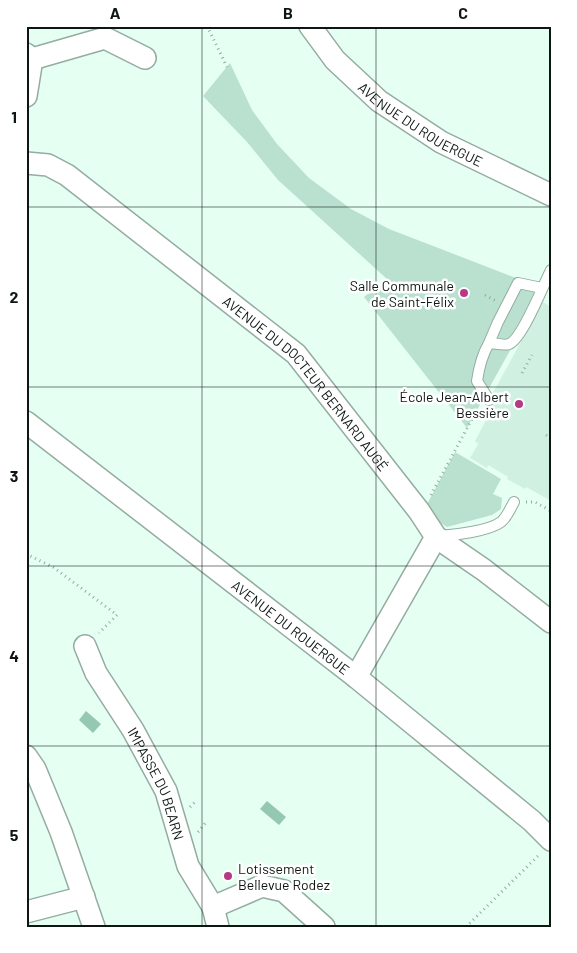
<svg xmlns="http://www.w3.org/2000/svg" width="577" height="953" font-family="Barlow,sans-serif">
<style>
.built{fill:#d0f1e2}
.green{fill:#bae1d0}
.water{fill:#94c8b2}
.lines{fill:none;stroke-linecap:round;stroke-linejoin:round}
.lane-casing{stroke:#94aca2;stroke-width:12}
.street-casing{stroke:#94aca2;stroke-width:24}
.path{stroke:#96aaa1;stroke-width:3;stroke-dasharray:1 4;stroke-linecap:butt}
.lane{stroke:#fff;stroke-width:10}
.street{stroke:#fff;stroke-width:21}
.grid{fill:none;stroke:#0d1613;stroke-width:1;stroke-opacity:0.55}
.poi-dot{fill:#b73885;stroke:#fff;stroke-width:2}
.labels{text-anchor:middle;dominant-baseline:central;stroke-width:5;stroke-linejoin:round;paint-order:stroke}
.street-label{font-size:14px;fill:#0d1613;stroke:#fff}
.poi-label{font-size:14px;fill:#0d1613;stroke:#fff;text-anchor:end}
.neatline{fill:none;stroke:#0d1613;stroke-width:2}
.grid-label{font-size:16px;text-anchor:middle;font-weight:bold;fill:#0d1613}
</style>
<rect width="100%" height="100%" fill="#e5fff3"/>
<path class="built" d="M543,302l6,4 2,-2v197l-25,-14 -1,2 -18,-10 1,-2 -20,-12 -1,3 -17,-10 8,-14 -3,-3 16,-30 -6,-4z"/>
<path class="green" d="M230,63l22,47 25,34 32,34 42,31 38,20 153,59 -25,50 -50,90 -103,-131 23,-18 -109,-99 -31,-38 -44,-46z
M455,452l46,27 -8,15 9,4 -1,11 -9,6 -45,12 -8,-5 -13,-16z"/>
<path class="water" d="M86,711l15,13 -8,9 -14,-13z
M267,801l19,16 -7,8 -19,-16z"/>
<g class="lines">
<g class="lane-casing">
<path id="lane" d="M489,343l9,-21 20,-39 24,5
M489,400l-12,-19c2,-14 5,-26 12,-38 6,0 15,3 20,1 13,-4 35,-61 42,-74
M440,536c15,-1 49,-5 61,-14 6,-5 9,-13 13,-20"/>
</g>
<g class="street-casing">
<g id="street">
<path id="s1" d="M310,26l25,34 44,41 62,41 110,53"/>
<path d="M26,54l6,5 -6,37"/>
<path d="M32,59l73,-21 40,20"/>
<path id="s2" d="M26,163l22,2 19,10 229,179 123,157 17,26 -80,140"/>
<path id="s3" d="M26,422l330,255 176,144 19,19"/>
<path d="M436,537l48,33 67,52"/>
<path id="s4" d="M85,646l11,27 37,57 33,61 22,75 25,41 5,20"/>
<path d="M26,756l9,13 26,63 33,95"/>
<path d="M213,907l49,-21 22,5 40,36"/>
<path d="M26,912l58,-15"/>
</g>
</g>
<path class="path" d="M207,26l20,41
M485,295l11,6
M522,373l10,-18
M546,435l5,3
M431,495l47,-87
M526,502h9l16,9
M26,554l27,13 64,48 -18,18
M190,807l6,-6
M198,832l8,-10
M472,927l-3,-3 70,-69"/>
<use href="#lane" class="lane"/>
<use href="#street" class="street"/>
</g>
<path class="grid" d="M202,26v901M376,26v901M26,207h525M26,387h525M26,566h525M26,746h525"/>
<g class="poi-dot">
<circle cx="464" cy="293" r="5"/>
<circle cx="519" cy="404" r="5"/>
<circle cx="228" cy="876" r="5"/>
</g>
<g class="labels">
<g class="street-label">
<text stroke="none"><textPath href="#s1" startOffset="150">AVENUE DU ROUERGUE</textPath></text>
<text stroke="none"><textPath href="#s2" startOffset="362">AVENUE DU DOCTEUR BERNARD AUGÉ</textPath></text>
<text stroke="none"><textPath href="#s3" startOffset="335">AVENUE DU ROUERGUE</textPath></text>
<text stroke="none"><textPath href="#s4" startOffset="156">IMPASSE DU BEARN</textPath></text>
</g>
<g class="poi-label">
<text x="454" y="285">Salle Communale<tspan x="454" dy="16">de Saint-Félix</tspan></text>
<text x="509" y="396">École Jean-Albert<tspan x="509" dy="16">Bessière</tspan></text>
<text x="238" y="868" text-anchor="start">Lotissement<tspan x="238" dy="16">Bellevue Rodez</tspan></text>
</g>
</g>
<rect width="577" height="953" fill="none" stroke="#ffffff" stroke-width="55"/>
<rect x="28" y="28" width="522" height="898" class="neatline"/>
<g class="grid-label">
<text x="115" y="19">A</text>
<text x="288" y="19">B</text>
<text x="463" y="19">C</text>
<text x="14" y="123">1</text>
<text x="14" y="303">2</text>
<text x="14" y="482">3</text>
<text x="14" y="662">4</text>
<text x="14" y="841">5</text>
</g>
</svg>
